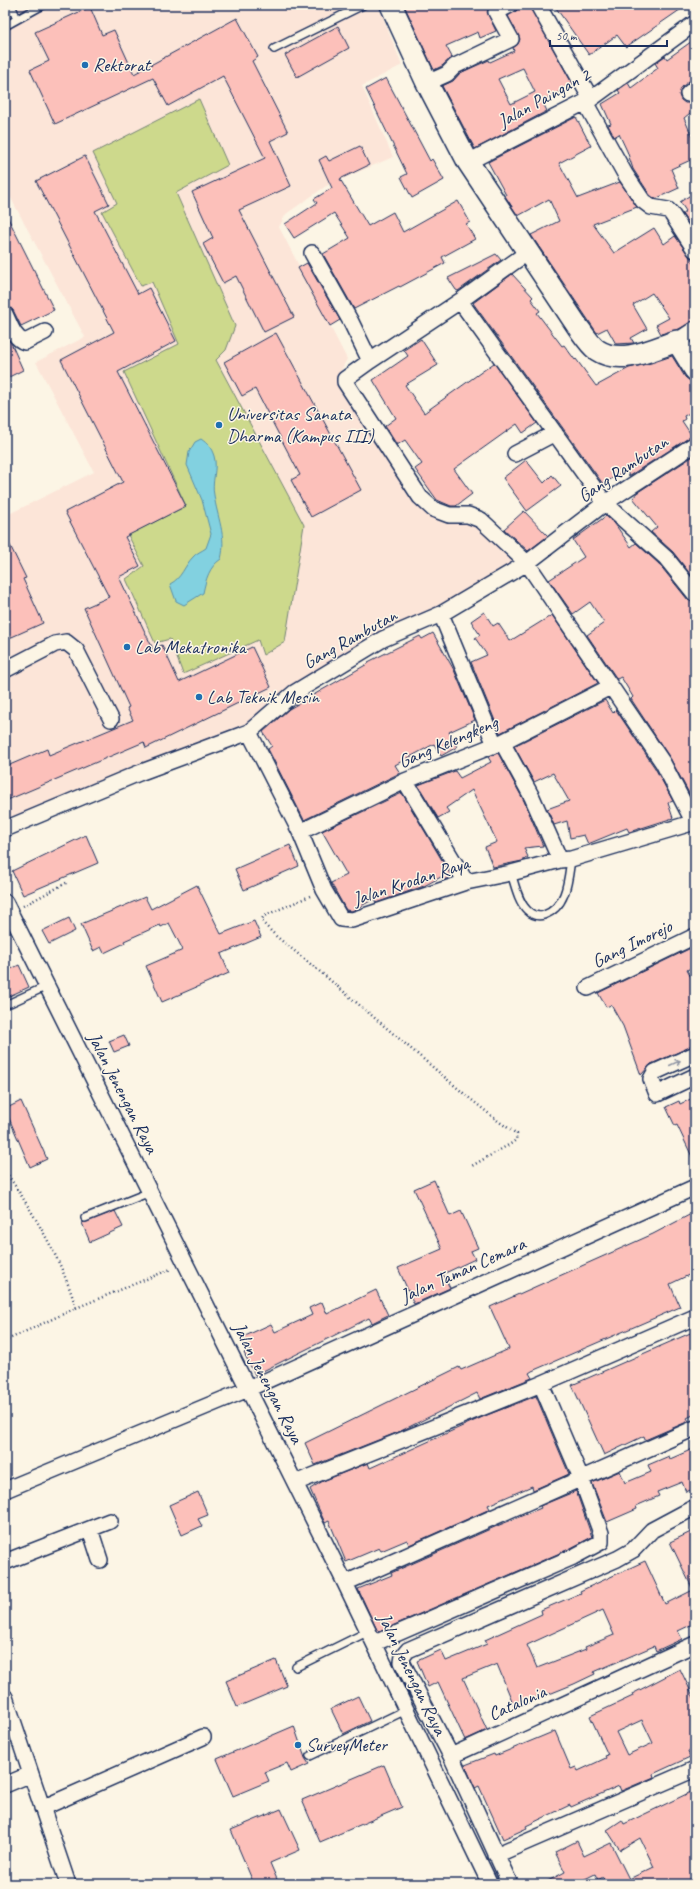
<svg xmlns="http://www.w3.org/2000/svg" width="700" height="1889" font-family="Caveat,sans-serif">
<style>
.built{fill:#fce5d8}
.green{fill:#cdd98c;stroke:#748475}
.water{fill:#82d1e0;stroke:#5990ac}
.building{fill:#fcc0ba;stroke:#1b2f5e;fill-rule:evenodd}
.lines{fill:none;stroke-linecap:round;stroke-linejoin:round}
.lane-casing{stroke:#1b2f5e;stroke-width:10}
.street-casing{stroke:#1b2f5e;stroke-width:18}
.secondary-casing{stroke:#1b2f5e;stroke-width:24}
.path{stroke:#1b2f5e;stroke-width:2.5;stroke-dasharray:1 3;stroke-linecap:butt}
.lane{stroke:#fcf5e5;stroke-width:7}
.street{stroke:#fcf5e5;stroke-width:15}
.secondary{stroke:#fcf5e5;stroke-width:21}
.oneway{stroke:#8c92a2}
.poi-dot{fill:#1f6fb2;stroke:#fcf5e5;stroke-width:1.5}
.labels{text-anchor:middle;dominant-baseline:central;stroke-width:3;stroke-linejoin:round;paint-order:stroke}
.poi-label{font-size:19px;fill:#1b2f5e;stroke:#fcf5e5;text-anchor:start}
.street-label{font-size:19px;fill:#1b2f5e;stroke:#fcf5e5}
</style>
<rect width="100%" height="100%" fill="#fcf5e5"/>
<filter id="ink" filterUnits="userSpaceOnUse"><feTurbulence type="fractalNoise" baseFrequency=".025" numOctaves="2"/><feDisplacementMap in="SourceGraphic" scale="8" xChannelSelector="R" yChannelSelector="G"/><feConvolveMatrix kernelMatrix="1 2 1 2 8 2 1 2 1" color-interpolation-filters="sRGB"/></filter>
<g filter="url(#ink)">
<path class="built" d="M5,5h373l24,60 -40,21 31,71 -67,29 -40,28 -7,13 68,132 -10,19 90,134 48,11 43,38 -77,46 -146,79 -50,38 -110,42 -130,55v-305l89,-44 -58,-110 49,-25 -80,-150z"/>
<path class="green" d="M199,99l29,66 -52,28 59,133 -9,24 -10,10 88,165 -19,117 -22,13 -5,-15 -75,34 -13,-35 -15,4 -29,-64 18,-13 -16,-31 58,-29 -62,-134 55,-28 -27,-62 -11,4 -39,-74 15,-9 -24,-50z"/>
<path class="water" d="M201,439c7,5 10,8 13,17 4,13 -3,26 0,39 3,22 13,41 7,64 -12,8 -15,20 -18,34l-19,12 -8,-4 -6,-17c12,-6 14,-18 23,-27 3,-4 9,-6 13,-9l5,-14 -9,-34 -15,-35 2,-13 6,-10z"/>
<path class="building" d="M404,5h87l-4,7 9,19 -16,7 -2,-6 -32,14 6,11 -10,9 -8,4z
M519,5h10l44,80 -31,16 5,10 -72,38 -33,-63 11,-5 7,-8 29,-13 1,2 24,-11 -1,-3 5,-4 2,-5 -12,-23 9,-6zM523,68l12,24 -24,12 -13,-25z
M554,5h133l-61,42 -9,-12 -28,20z
M90,7l12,28 12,-5 20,44 103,-56 21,39 -6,4 36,71 -18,9 21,45 -52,24 55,107 -30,15 -28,-56 -13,7 -20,-39 10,-6 -21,-46 73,-34 -42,-82 -55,30 -15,-28 -98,46 -25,-54 19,-9 -14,-29z
M338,26l11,22 -52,29 -12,-22z
M695,39v40l-6,2 -7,6 -3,8 2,5 4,3h5l5,-3v9l-11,9 11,25v15l-24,11 8,19 -24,11 -5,-4 -17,-26 -6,-18 -8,-17 -5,3 -6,-12 3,-1 -9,-20 18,-11 -2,-3 10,-7 3,5 27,-20 -3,-5 10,-7 2,3z
M386,78l44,83 2,-2 12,21 -32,18 -11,-21 6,-3 -41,-85z
M576,117l15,29 -32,17 19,35 42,-16 17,25 -44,17 21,29 40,-25 10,16 11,-8 20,28v56l-16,9 -18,5 -5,-9 13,-7 -17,-25 -19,12 14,24 -16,9 3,5 -18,1 -9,-16 -10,5 -66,-98 28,-14 -10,-22 -31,17 -13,-20 1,-1 -18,-33z
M360,146l9,19 -29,14 28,47 25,-14 10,20 55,-31 12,21 -4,2 9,15 -33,18 3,6 -45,24 -1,-1 -45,23 -31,-55 27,-16 -16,-25 -40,25 -9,-14 32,-21 -3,-4 18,-11 -13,-28 7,-4 3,5z
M85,156l24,48 -14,7 43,83 11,-6 27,53 -58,31 68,134 -61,31 15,29 -21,11 34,72 9,-4 17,37 73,-35 19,40 -125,61 -2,-6 -139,59v-34l42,-18 2,6 84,-35 -6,-12 2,-1 -45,-99 25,-11 -44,-85 58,-30 -62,-122 53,-28 -78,-151z
M695,192v41l-13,-19 4,-3 -6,-9z
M5,212l49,98 -33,16 -8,-16 -8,-5z
M496,254l5,6 -43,31 -2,-1 -8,-12z
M307,263l33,57 -10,6 -32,-58z
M512,274l21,23 -2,2 9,12 -3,2 25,33 2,-1 11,15 1,-1 20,27 33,-18 22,-5 21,-7 13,21 5,4 5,1v28l-11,6 1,3 -3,2 10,15 -63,40 -3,-6 -23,14 -130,-181z
M276,333l85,157 -50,27 -20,-37 9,-5 -45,-86 -13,7 -18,-34z
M5,335l6,8 12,27 -18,9z
M421,339l17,26 -33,20 19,28 70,-50 43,60 -14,10 -6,-9 -63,45 18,25 -16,12h-5l-14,-6 -22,-31 7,-5 -17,-24 -8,5 -12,-19 11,-8 -23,-38 35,-24 -4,-6z
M695,455v74l-6,4 6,8v39l-22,-28 -22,-20 6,-5 -24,-29 5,-6z
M526,460l18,23 8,-8 9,11 -34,25 -24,-33z
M524,511l24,25 -20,15 -24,-22z
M606,516l9,8 16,23 5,-4 23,21 29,36 7,3v190l-5,2 -20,-37 -39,-59 2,-2 -12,-20 -4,2 -30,-44 17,-12 -14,-21 -17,12 -24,-34 35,-23 -11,-17z
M5,535l21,43 -3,1 20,44 -38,17z
M484,612l9,14 5,-3 12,18 42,-26 46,68 -98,50 -29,-71 16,-7 -12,-17 5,-3 -9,-14z
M433,633l21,37 21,50 -26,12 8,15 -16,9 -7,-12 -39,21 5,8 -96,47 -36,-71 4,-3 -9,-14 26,-23 80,-46 -1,-1 52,-26 2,3z
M605,700l8,13 3,-3 39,58 18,33 -5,2 5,15 -44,14 -2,-4 -39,16 -4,-9 -14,3 -3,-17 -13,4 -7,-16 22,-8 -16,-28 -19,9 -20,-36z
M498,753l26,48 19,45 -19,2 4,9 -6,4 -29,6 -8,-20 12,-5 -25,-52 -26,18 3,4 -11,6 -20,-33 37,-14 5,7 31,-16 -3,-5z
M402,793l50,84 -9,3 -2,-3 -17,9 -48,17 -2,-4 -22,12 -6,-1 -15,-27 16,-8 -25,-44z
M86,835l12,28 -75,32 -11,-24z
M290,845l9,21 -55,24 -9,-21z
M197,885l24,49 33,-13 7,16 -40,17 8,19 -67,29 -16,-36 37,-16 -14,-27 -8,4 -1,-2 -36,16 1,2 -21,10 -3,-6 -8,4 -12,-27 64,-27 6,12z
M69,918l6,13 -26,13 -7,-13z
M695,946v20l-8,4 8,15v60l-44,19 -10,11 -18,-49 -12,-21 -5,2 -8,-14z
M19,965l10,22 -24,11v-26z
M124,1035l5,11 -15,6 -5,-11z
M695,1097v66l-18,-38 -2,1 -9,-19 13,-6 1,3z
M21,1101l26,58 -17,8 -25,-58z
M434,1180l16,36 11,-5 17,37 -7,3 4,8 -32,15 7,14 -36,16 -16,-36 44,-19 -28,-60z
M115,1211l8,16 -33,15 -8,-19z
M695,1212v60l-25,12 10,23 -148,64 -3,2 3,5 -52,21 -3,-6 -76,38 -86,34 -10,-22 154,-76 2,3 48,-21 -19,-42 163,-73z
M376,1290l12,25 -16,8 -3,-5 -114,57 -11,-22 6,-2 -7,-14 28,-13 4,8 37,-17 -3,-7 13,-6 5,12z
M695,1331v83l-8,4 2,3 -44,19 -1,-4 -40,19 -32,-70z
M536,1396l33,78 -36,16 -1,-4 -44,19 2,4 -81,36 -2,-5 -26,11 -2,-3 -33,14 -17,-41 -4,2 -15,-34 13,-8 45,-18 2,5 117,-53z
M695,1448v40l-9,4 -4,-10 -25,10 2,4 -23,10 1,3 -30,13 -15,-39 28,-12 5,12 26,-11 -3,-7 21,-9 1,3z
M576,1491l16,46 -23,12 -191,83 -20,-43 34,-14 -1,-2 106,-47 44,-18 -1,-2z
M198,1492l10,23 -10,4 4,7 -20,9 -13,-30z
M695,1530v93l-17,8 4,8 -26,12 -2,-5 -60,26 1,2 -21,10 -59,24 -18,-44 -34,14 24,52 -22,10 -27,-58 -10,5 -11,-26 24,-11 5,11 41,-17 -2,-4 57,-26 -1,-4 40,-17 -1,-2 65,-30 20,43 28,-14 -23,-48zM603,1610l11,25 -29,12 1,2 -49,19 -10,-23z
M276,1660l11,26 -50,21 -11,-26z
M680,1669l15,31v48l-7,3 2,6 -37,17 1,3 -33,14 -2,-5 -48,21 -1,-2 -44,21 1,2 -24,11 -24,-53 -4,2 -10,-23 29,-11 1,2 60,-25 16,38 5,-2 2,4 28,-13 -1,-2 3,-1 -18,-39 43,-20 -1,-2zM642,1720l11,23 -26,12 -11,-23z
M358,1696l12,25 -27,13 -12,-25z
M294,1726l11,32 4,6 -18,8 -4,-9 -22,9 4,9 -36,15 -16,-37z
M384,1765l18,42 -82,35 -18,-42z
M695,1790v88l-5,2 2,4h-86l-3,-7 -5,3 -3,-6 -20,10h-33l23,-12 -10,-20 22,-11 7,15 27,-13 18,36 25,-12 -14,-29 -20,12 -13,-20 15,-10 2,4z
M281,1809l19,41 -30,13 9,21h-25l-23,-54z"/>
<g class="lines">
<g class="lane-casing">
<path id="lane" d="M11,5l6,14
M5,26l38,-21
M274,49l89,-44
M511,873c4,12 7,28 16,37 5,5 11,7 17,5 23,-8 24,-35 27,-56
M10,1003l37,-17
M85,1218l65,-26
M296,1667l73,-36
M310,1756l96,-46"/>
</g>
<g class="street-casing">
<path id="street" d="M538,5l53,94
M427,83l20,-9 8,-8 56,-27 -15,-27 14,-7
M688,94l7,-6
M585,102l40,72 18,27 8,6 17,3 3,3 24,37
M468,162l123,-63 104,-76
M312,253l39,69 19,39 -25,18v3l75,115 13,12 16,6h19l13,5 46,43 136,200 31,60
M460,301l145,202 61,55 29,36
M5,314c5,10 9,25 20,28l20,-10
M677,341l18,-12
M370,361l90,-60 68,-49
M515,454l40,-21
M441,614l54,131
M5,670l50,-26 11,-2 10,8 35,69
M249,732l51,100 24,58 17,29 11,1 114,-38 45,-9 49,-13 11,-1 124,-37
M502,742l30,55 28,63
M405,781l61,101
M5,829l134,-56 110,-41 45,-39 89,-54 58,-25 86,-51 78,-60 90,-59
M300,832l105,-51 97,-39 108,-55
M5,902l340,681 145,301
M588,988l107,-52
M695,1054l-40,18 -4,7 6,15 38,-18
M295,1483l246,-99 154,-67
M5,1490l243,-101 447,-202
M90,1529l10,31
M5,1562l105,-41
M345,1583l350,-155
M375,1643l198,-86 28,-15v-9l-20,-55 -40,-94
M5,1697l63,187
M451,1756l244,-112
M5,1785l26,-11
M42,1808l161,-71
M496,1855l199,-86
M510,1884l-59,-128 -49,-94 1,-6 5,-6 209,-91 16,-9 19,-20 43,-23"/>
</g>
<g class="secondary-casing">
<path id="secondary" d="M391,5l36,78 41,79 110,165c5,7 12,18 19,23 24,16 56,-1 80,-9l18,29"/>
</g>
<path class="path" d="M310,896l-46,20 -2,3 1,4 13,13 48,39 144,122 30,24 19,13 -1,6 -4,3 -42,24
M23,906l45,-24
M5,1168l3,7c27,41 54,85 68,133l-71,33
M76,1308l95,-39"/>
<use href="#lane" class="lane"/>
<use href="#street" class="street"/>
<use href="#secondary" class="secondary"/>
</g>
<defs><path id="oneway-shaft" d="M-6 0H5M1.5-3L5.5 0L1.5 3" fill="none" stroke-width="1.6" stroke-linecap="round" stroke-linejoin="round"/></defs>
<use class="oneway" href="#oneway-shaft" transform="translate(675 1063) rotate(-25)"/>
</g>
<g class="poi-dot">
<circle cx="85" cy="65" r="4"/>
<circle cx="219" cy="425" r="4"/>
<circle cx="127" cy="647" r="4"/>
<circle cx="199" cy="697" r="4"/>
<circle cx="298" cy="1745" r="4"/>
</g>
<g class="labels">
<g class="poi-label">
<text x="93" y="65">Rektorat</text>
<text x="227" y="414">Universitas Sanata<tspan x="227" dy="22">Dharma (Kampus III)</tspan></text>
<text x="135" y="647">Lab Mekatronika</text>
<text x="207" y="697">Lab Teknik Mesin</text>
<text x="306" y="1745">SurveyMeter</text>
</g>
<g class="street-label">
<text transform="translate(544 98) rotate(-29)">Jalan Paingan 2</text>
<text transform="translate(623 469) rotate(-34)">Gang Rambutan</text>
<text transform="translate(350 639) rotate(-29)">Gang Rambutan</text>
<text transform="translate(448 742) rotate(-23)">Gang Kelengkeng</text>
<text transform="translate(411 881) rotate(-18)">Jalan Krodan Raya</text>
<text transform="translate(632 944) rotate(-26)">Gang Imorejo</text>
<text transform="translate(123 1093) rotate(63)">Jalan Jenengan Raya</text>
<text transform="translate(463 1270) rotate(-24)">Jalan Taman Cemara</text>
<text transform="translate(268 1383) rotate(63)">Jalan Jenengan Raya</text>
<text transform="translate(412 1674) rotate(64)">Jalan Jenengan Raya</text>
<text transform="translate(517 1703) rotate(-24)">Catalonia</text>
</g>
</g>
<rect width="700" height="1889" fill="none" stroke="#fcf5e5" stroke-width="20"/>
<rect x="10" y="10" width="680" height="1869" fill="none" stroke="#1b2f5e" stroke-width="1.5" filter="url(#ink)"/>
<path d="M550 40v6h117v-6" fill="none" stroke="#1b2f5e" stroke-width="2"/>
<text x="556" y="40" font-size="12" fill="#1b2f5e" stroke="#fcf5e5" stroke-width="3" paint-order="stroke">50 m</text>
</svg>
